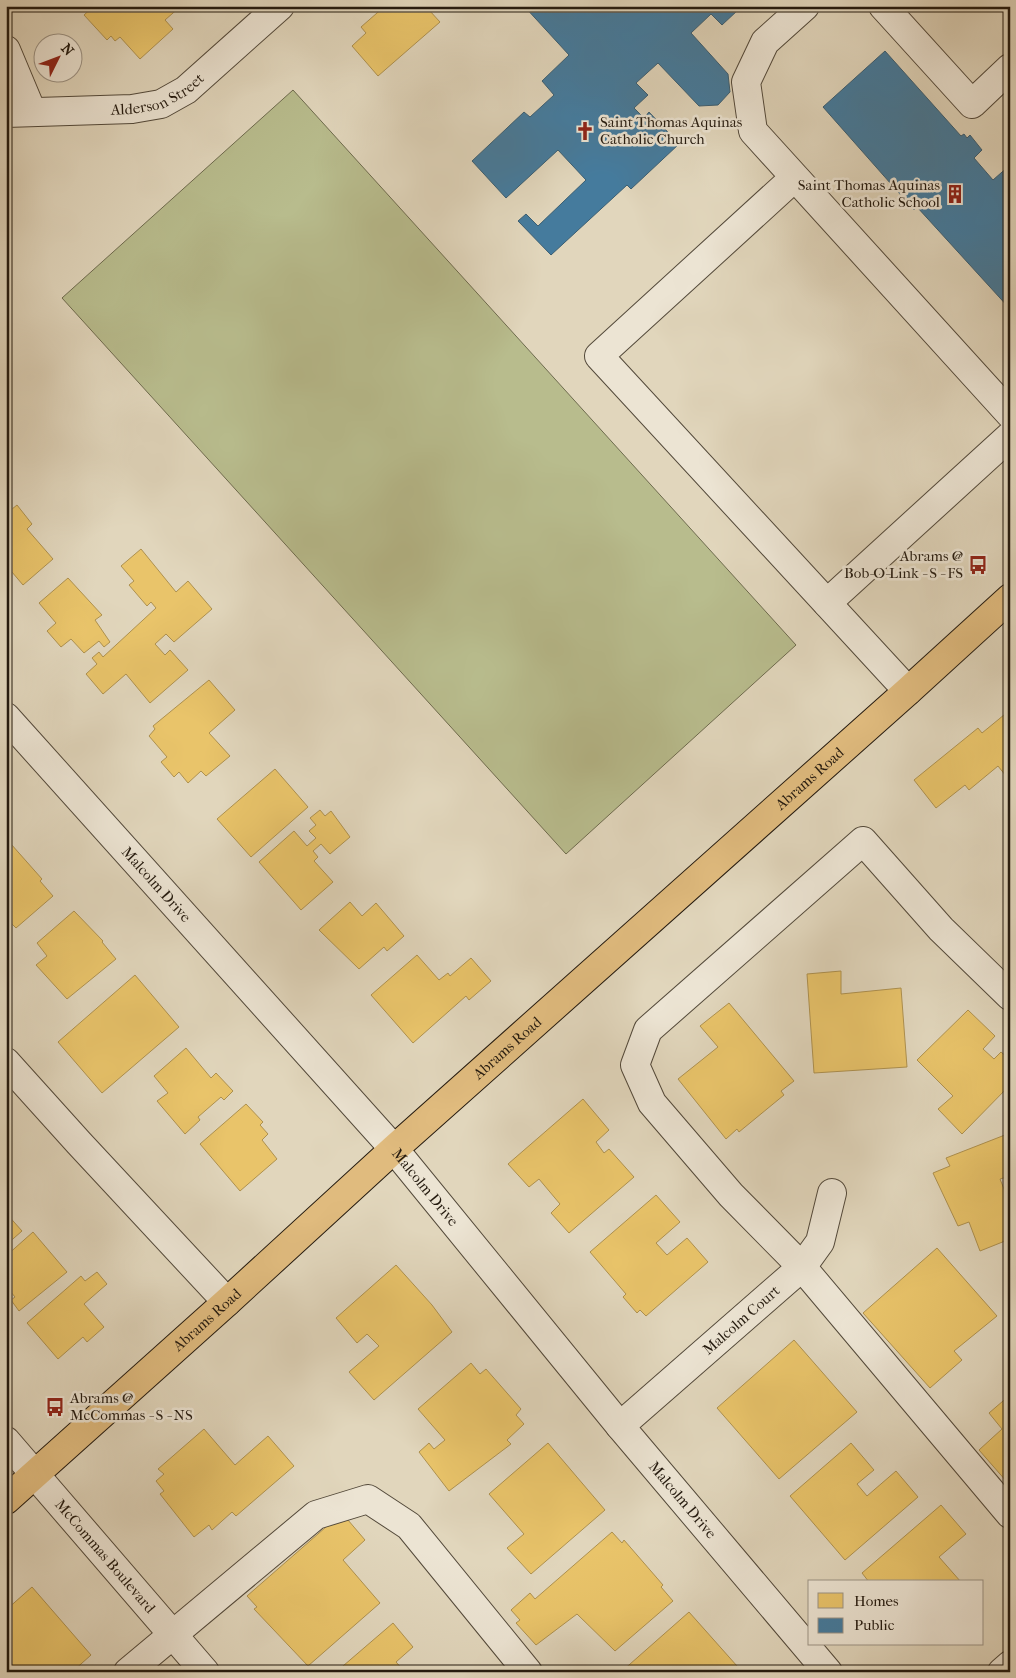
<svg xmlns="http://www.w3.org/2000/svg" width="1016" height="1678" font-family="'IM FELL French Canon',serif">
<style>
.green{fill:#b8bc8d;stroke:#6e6b4e}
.homes{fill:#e9c46a;stroke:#ae914f}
.public{fill:#457b9d;stroke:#3b5e72}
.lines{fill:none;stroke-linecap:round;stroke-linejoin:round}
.minor-casing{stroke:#53493a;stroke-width:30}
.major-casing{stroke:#241a0f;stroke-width:30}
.minor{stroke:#ece4d3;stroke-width:28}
.major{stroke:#e0bb7e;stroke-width:28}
.labels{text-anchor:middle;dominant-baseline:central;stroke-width:5;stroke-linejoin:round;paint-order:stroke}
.street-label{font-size:15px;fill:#241a0f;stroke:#ece4d3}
.poi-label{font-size:15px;fill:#241a0f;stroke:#ece4d3;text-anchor:start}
</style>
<rect width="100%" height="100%" fill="#e1d6bc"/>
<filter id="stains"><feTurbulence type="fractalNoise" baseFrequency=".004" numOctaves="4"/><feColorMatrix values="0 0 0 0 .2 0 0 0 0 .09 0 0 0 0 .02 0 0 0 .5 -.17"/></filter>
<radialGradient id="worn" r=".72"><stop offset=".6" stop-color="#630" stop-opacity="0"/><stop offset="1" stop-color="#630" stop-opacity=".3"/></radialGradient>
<path class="green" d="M293,90l503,555 -230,209 -504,-556z"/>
<path class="homes" d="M94,6h87l-16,14 8,9 -33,30 -20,-22 -5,4 -4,-5 -4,4 -23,-25z
M385,6h7l2,2 1,-2h38l-4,4 11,12 -62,54 -26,-30 14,-13 -5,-6z
M17,505l15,19 -5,5 26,30 -30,26 -17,-20v-51z
M141,549l35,43 12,-11 24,28 -38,33 -8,-8 -11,10 10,11 5,-5 18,20 -38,33 -24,-29 -23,20 -17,-20 11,-10 -5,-6 7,-6 4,5 53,-49 -5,-6 -4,4 -18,-21 5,-4 -13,-15z
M68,578l34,37 -7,5 15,22 -6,5 -5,-6 -15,12 -13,-14 -10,8 -14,-16 9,-8 -17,-20z
M209,680l26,30 -26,23 21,23 -24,20 -5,-5 -13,12 -9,-11 -5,5 -13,-15 6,-5 -18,-21 6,-7 -2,-3z
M1010,710v71l-12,-15 -29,24 -4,-5 -29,23 -22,-28 64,-52 4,5z
M275,769l33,38 -57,50 -34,-38z
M320,810l5,6 6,-5 19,26 -20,17 -9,-10 -8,7 5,6 -4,4 19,21 -32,28 -42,-48 35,-31 13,15 9,-8 -7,-7 7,-6 -6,-7z
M11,844l31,35 -2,2 13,15 -37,32 -10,-10v-70z
M350,902l12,14 14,-13 28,33 -17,15 -3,-4 -25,22 -40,-39z
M74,911l29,30 -1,1 14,17 -49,40 -31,-34 11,-9 -10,-13z
M417,955l22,25 9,-7 2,3 21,-18 20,23 -22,19 -3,-4 -53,47 -42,-48z
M841,971v23l60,-6 6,79 -93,6 -7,-99z
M135,975l44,52 -77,66 -44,-51z
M729,1003l65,78 -13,10 3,4 -45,37 -2,-3 -11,10 -48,-60 40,-32 -18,-21z
M968,1010l27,26 -12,13 11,10 7,-7 6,5 3,-3v31l-48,49 -24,-25 15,-13 -36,-36z
M186,1048l25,30 5,-5 17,18 -9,9 -3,-3 -23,20 2,3 -15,14 -28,-33 11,-8 -14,-17z
M583,1099l26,31 -13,12 8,11 5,-4 25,28 -65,56 -18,-20 9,-9 -21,-25 -10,8 -21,-23z
M246,1104l17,18 -3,3 8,9 -6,6 15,19 -37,32 -40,-47z
M1010,1133v43l-10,3 10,25v35l-30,12 -11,-29 -11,4 -25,-53 17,-7 -4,-8z
M656,1195l24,27 -24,21 11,12 20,-17 21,24 -62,54 -6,-6 -3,3 -14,-16 3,-3 -36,-42z
M6,1213l16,18 -16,14z
M33,1232l34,40 -48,39 -8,-11 4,-3 -9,-11v-30z
M937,1248l60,68 -43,35 8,9 -32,28 -67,-75z
M396,1265l36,40 20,27 -78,68 -25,-28 30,-26 -12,-12 -10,9 -21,-25z
M97,1272l10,12 -23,20 20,23 -17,15 -4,-5 -25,22 -31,-36 54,-47 4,5z
M794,1340l63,72 -78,67 -62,-71z
M471,1363l9,11 6,-5 35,40 -5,6 8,9 -17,16 4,4 -62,47 -30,-39 10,-9 5,6 11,-9 -27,-31z
M1010,1395v85l-3,2 -28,-32 23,-21 -13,-16z
M204,1429l31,36 33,-29 26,30 -58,50 -4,-4 -20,18 -3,-5 -15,12 -34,-43 4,-3 -8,-10 8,-7 -6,-5z
M548,1443l57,67 -74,64 -24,-26 17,-14 -35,-40z
M851,1443l23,27 -17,14 10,12 29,-25 22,26 -73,63 -55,-64z
M941,1505l25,29 -27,23 22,25h-92l-7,-9z
M342,1513l23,27 -22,20 37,43 -72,63 -54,-57 3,-2 -10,-11z
M612,1532l10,11 2,-3 39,45 -2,2 12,14 -58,50 -38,-37 -41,31 -20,-22 4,-3 -9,-10 19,-17 5,6z
M32,1587l59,68 -19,17h-66v-62z
M689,1612l48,54 -7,6h-109z
M393,1623l20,24 -17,15 9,10h-69z"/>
<path class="public" d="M524,6h210l4,4 -16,15 -11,-11 -20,19 37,41 2,18 -12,13 -19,1 -41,-43 -22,20 12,12 -14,13 10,10 5,-6 30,32 -48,45 -4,-4 -76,70 -33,-34 8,-7 12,12 48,-46 -28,-30 -52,48 -34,-37 52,-49 6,5 24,-22 -12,-14 27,-26z
M885,51l76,85 3,-2 3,4 3,-3 12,15 -8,8 19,22 17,-15v144l-93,-102 -3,3 -91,-103z"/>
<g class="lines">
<g class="minor-casing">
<g id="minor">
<path d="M805,6l-40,36 -19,40 7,49 257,283"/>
<path d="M883,6l89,98 38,-36"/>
<path d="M6,50l26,62"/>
<path id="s1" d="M6,113l126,-4 29,-5 25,-14 94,-84"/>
<path d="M794,178l-195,178 309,335"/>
<path d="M827,603l183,-167"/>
<path id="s2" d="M6,717l388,432 226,277 208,246"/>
<path d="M1010,996l-69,-67 -78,-88 -215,189 -13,35 17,38 79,92 71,72 208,247"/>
<path d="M6,1062l73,81 148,159"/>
<path id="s3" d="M620,1426l182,-159 18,-25 12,-49"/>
<path id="s4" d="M6,1441l199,231"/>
<path d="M128,1672l188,-157 52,-16 41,27 119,146"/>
<path d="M1002,1672l8,-7"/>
</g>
</g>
<g class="major-casing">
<g id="major">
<path id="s5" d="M6,1500l221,-198 167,-153 514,-458 102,-93"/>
</g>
</g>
<use href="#minor" class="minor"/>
<use href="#major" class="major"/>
</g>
<defs>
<g id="church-bare" transform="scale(1.5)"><path d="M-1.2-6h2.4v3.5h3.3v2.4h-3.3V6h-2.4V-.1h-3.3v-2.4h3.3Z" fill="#8f2418" stroke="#ece4d3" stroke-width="2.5" paint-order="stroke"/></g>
<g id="building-bare" transform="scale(1.5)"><path d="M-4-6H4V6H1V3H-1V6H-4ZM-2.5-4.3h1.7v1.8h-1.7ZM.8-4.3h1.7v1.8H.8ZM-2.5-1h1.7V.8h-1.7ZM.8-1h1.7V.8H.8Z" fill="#8f2418" stroke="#ece4d3" stroke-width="2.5" paint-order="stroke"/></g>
<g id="bus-bare" transform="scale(1.5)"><path d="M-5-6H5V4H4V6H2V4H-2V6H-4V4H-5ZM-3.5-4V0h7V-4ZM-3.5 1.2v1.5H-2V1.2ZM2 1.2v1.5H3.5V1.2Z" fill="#8f2418" stroke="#ece4d3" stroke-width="2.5" paint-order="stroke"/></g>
</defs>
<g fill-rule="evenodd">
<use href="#church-bare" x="585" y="131"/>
<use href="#building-bare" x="955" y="194"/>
<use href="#bus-bare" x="978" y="565"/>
<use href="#bus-bare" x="55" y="1407"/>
</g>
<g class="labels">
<g class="street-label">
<text stroke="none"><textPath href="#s1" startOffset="155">Alderson Street</textPath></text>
<text stroke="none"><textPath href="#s5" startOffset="1080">Abrams Road</textPath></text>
<text stroke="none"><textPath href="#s2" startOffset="225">Malcolm Drive</textPath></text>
<text stroke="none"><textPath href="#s5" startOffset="675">Abrams Road</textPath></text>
<text stroke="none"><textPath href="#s2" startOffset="630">Malcolm Drive</textPath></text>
<text stroke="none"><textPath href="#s5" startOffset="270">Abrams Road</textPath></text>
<text stroke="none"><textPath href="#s3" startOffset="161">Malcolm Court</textPath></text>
<text stroke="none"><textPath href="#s2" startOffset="1035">Malcolm Drive</textPath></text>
<text stroke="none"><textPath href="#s4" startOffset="152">McCommas Boulevard</textPath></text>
</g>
<g class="poi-label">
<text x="600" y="122">Saint Thomas Aquinas<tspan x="600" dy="17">Catholic Church</tspan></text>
<text x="940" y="185" text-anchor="end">Saint Thomas Aquinas<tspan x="940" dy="17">Catholic School</tspan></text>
<text x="963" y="556" text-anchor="end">Abrams @<tspan x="963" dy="17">Bob-O-Link - S - FS</tspan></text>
<text x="70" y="1398">Abrams @<tspan x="70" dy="17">McCommas - S - NS</tspan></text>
</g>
</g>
<rect width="1016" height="1678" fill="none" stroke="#e1d6bc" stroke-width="25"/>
<rect x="8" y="8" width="1001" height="1663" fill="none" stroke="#241a0f" stroke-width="2.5"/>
<rect x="12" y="12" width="991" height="1653" fill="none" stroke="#241a0f"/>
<rect x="808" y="1580" width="175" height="65" fill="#ece4d3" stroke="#9c9385"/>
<rect x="818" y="1593" width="25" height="15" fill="#e9c46a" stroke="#9c9385"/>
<text x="854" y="1606" font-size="15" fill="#241a0f">Homes</text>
<rect x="818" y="1618" width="25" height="15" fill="#457b9d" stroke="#9c9385"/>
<text x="854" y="1630" font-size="15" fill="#241a0f">Public</text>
<g transform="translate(58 58) rotate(48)"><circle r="24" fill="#ece4d3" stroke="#9c9385"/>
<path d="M0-4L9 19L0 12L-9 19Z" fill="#8f2418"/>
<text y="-8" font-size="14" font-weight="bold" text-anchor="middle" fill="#241a0f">N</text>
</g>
<rect width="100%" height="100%" filter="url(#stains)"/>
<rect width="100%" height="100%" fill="url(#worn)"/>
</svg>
